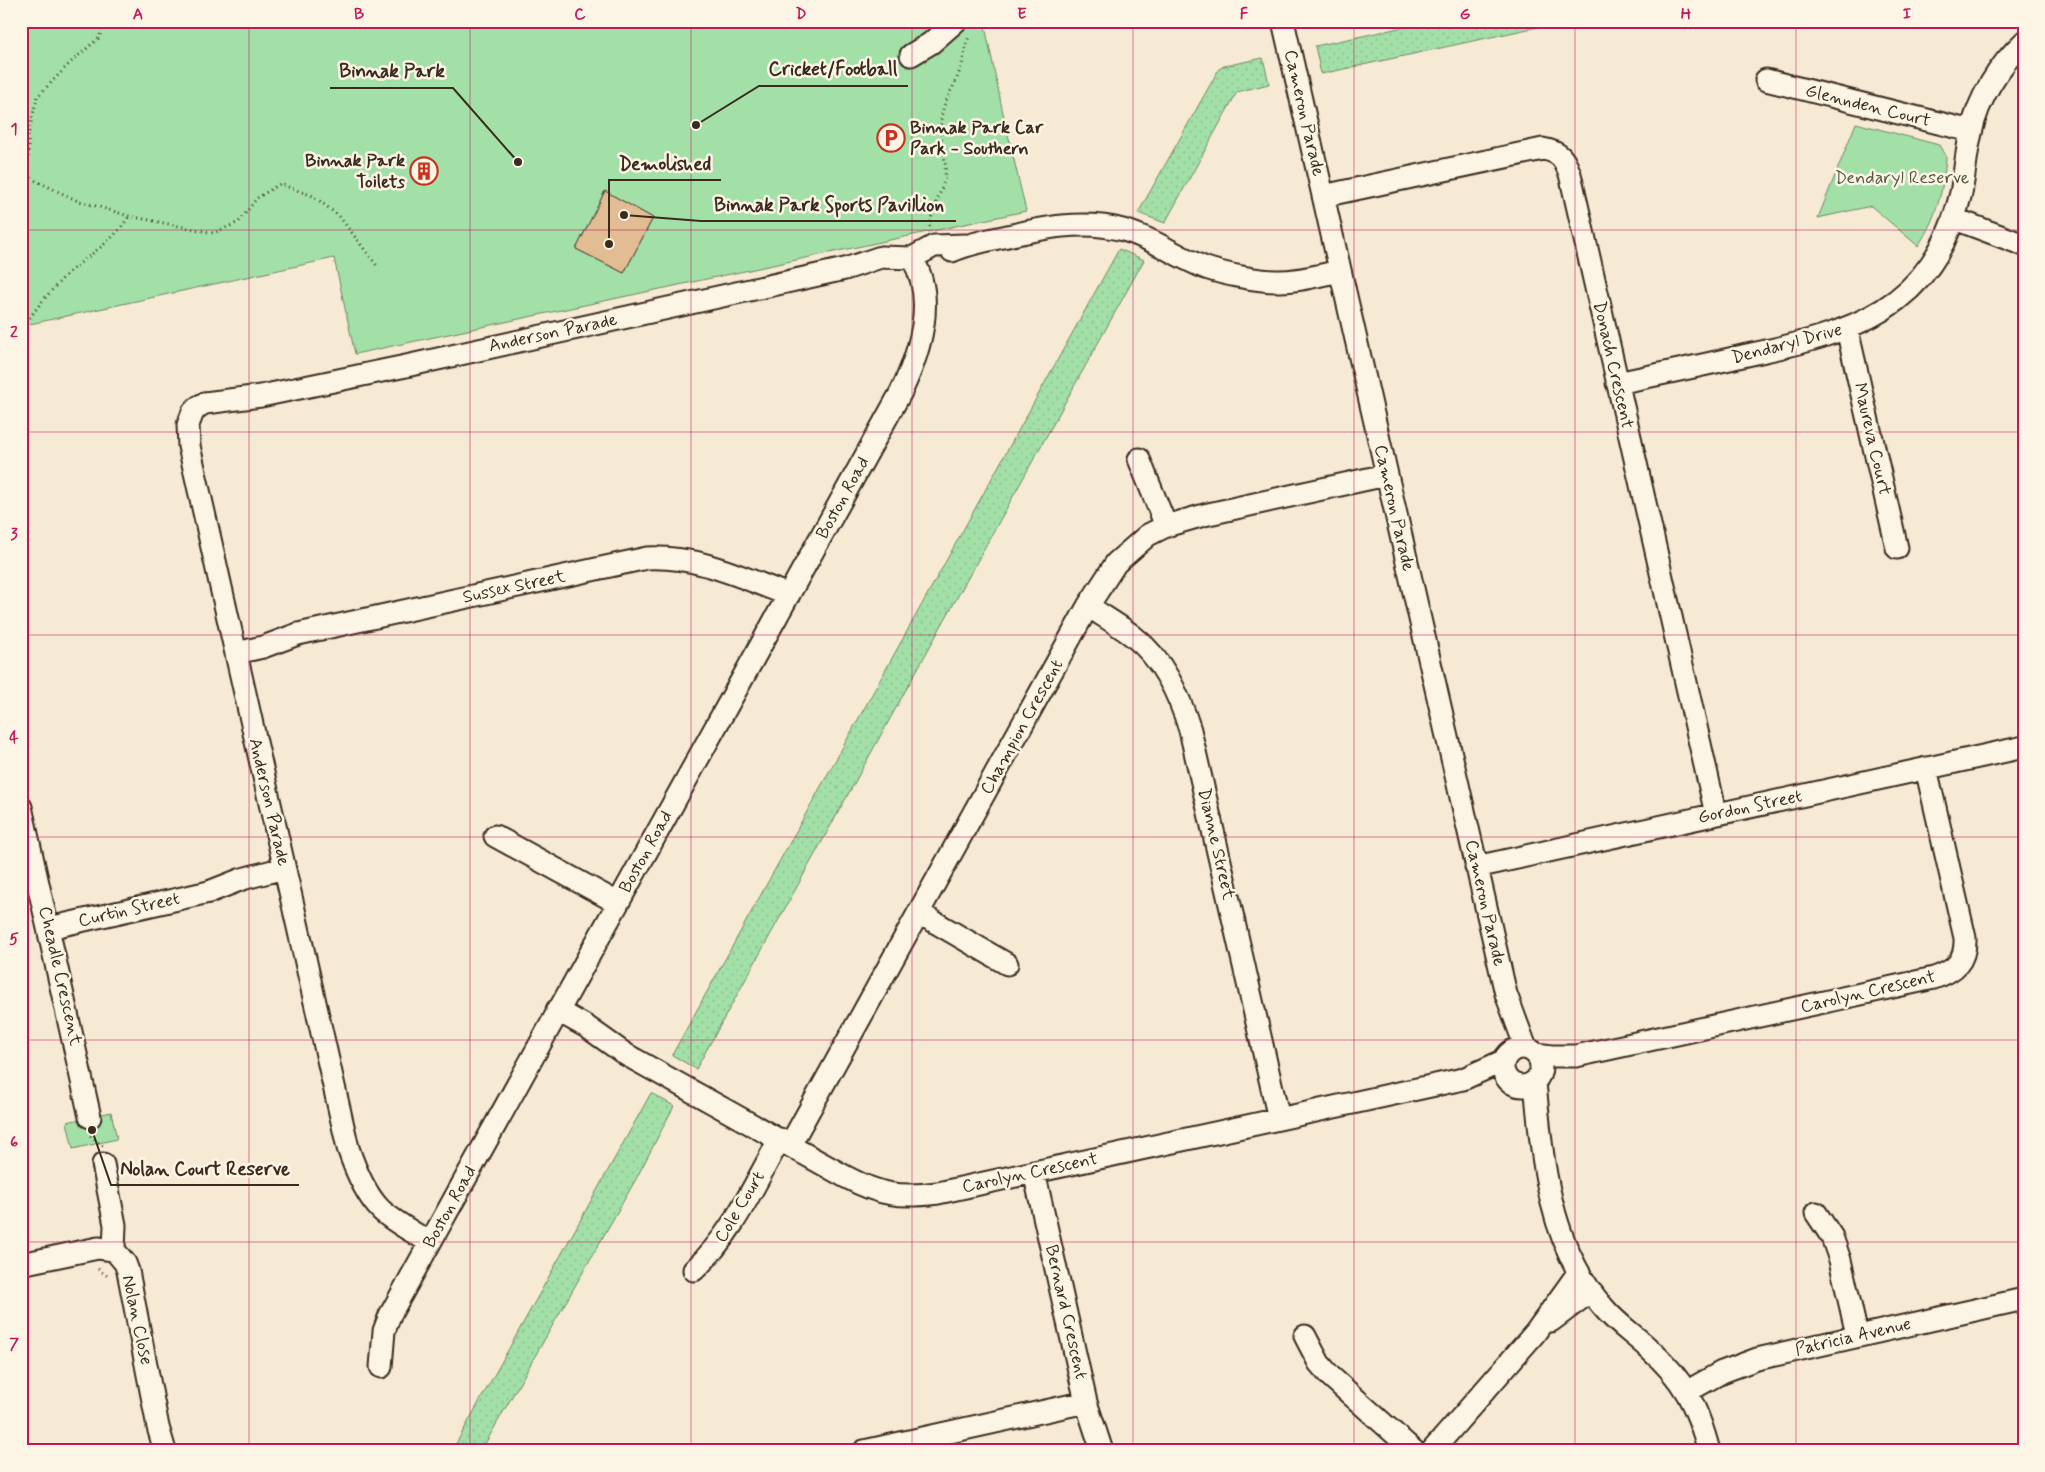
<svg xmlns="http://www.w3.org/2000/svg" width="2045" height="1472" font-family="Mynerve,sans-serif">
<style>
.grass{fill:url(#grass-dots);stroke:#6e8563}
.park{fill:#a2e0a8;stroke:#6e8563}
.building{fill:#e2bc93;stroke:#3b2a1e}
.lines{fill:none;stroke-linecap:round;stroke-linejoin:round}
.minor-casing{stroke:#3b2a1e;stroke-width:25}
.path{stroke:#3b2a1e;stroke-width:3;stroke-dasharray:1 4;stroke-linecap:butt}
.minor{stroke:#fcf5e5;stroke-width:21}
.grid{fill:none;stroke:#c2185b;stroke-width:1;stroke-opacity:0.55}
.labels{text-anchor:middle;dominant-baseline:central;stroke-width:5;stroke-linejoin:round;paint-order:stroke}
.street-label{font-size:18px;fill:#3b2a1e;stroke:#fcf5e5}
.poi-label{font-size:18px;font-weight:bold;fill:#3b2a1e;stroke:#fcf5e5;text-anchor:start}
.park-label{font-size:18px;fill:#555840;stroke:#fcf5e5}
.leader{fill:none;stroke:#3b2a1e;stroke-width:2}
.callout-dot{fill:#3b2a1e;stroke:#fcf5e5;stroke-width:2}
.callout-label{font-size:19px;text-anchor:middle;font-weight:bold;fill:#3b2a1e;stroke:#fcf5e5;stroke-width:5;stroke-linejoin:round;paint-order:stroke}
.neatline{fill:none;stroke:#c2185b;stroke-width:2}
.grid-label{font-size:16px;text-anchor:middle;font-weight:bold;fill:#c2185b}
</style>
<defs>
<pattern id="grass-dots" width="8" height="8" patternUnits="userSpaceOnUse" patternTransform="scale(1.25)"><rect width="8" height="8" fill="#a2e0a8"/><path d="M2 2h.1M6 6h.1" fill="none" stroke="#8cc090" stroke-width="1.8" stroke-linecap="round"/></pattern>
</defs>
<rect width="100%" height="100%" fill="#f7ead5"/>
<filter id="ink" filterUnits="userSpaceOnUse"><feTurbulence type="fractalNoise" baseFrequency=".02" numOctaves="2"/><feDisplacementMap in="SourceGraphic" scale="10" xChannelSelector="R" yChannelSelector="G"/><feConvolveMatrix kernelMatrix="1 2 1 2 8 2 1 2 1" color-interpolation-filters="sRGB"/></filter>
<g filter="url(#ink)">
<path class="grass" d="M1432,21h133l-244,53 -6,-28z
M1263,58l6,26 -32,8 -72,131 -27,-10 81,-144 5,-3z
M1119,249l25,11 -448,809 -24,-14z
M651,1093l23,13 -38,73 -155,272h-29z"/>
<path class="park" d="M21,21h963l19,92 23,98 -671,143 -21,-96 -313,68z
M1856,123l83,22 7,12c-2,32 -10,62 -28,89l-47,-40 -53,12z
M111,1112l6,27 -44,10 -6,-27z"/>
<path class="building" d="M605,191l48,27 -29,55 -48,-24z"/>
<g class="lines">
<g class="minor-casing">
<path id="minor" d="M1283,21l223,973 20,54
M911,55l20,-12 25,-22
M1766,80l205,51
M1323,196l220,-47c17,3 21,9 27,25l146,640
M1955,219l69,26
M952,251c16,-7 33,-10 51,-14 39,-9 80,-18 120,-7 30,8 54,27 83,38 17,6 52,13 70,13 22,1 43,-6 64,-10
M1847,329l50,219
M1617,383c44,-9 87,-18 130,-28 105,-22 186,-45 214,-162 4,-20 5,-41 10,-60 7,-34 28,-68 53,-91
M1139,459l27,67
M1088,606c15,10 31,19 45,30 30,23 46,59 57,94l89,389
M236,653l27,-6 35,-13 349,-76c54,-2 93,19 142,37
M21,807l69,310
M495,836l123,67
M1476,867l548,-120
M919,913l88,51
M49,928l160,-36 33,-13 42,-11
M557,1010l30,17 38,27 221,123c34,18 54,21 92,16l525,-114 40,-18
M1503 1067a19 19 0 1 1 38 0a19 19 0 1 1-38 0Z
M1536,1054l15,2h25l358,-78c21,-7 32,-17 31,-40l-39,-170
M1535,1082c7,78 14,163 68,225 13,16 30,27 45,41 36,31 49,58 61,103
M790,1145l298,-539 28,-43 32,-28 18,-9 38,-11 182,-40
M103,1164l12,61 -1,25
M1034,1172l52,230 16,49
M1816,1213l16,24 8,23 17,75
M430,1243c-16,-11 -35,-20 -49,-33 -16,-16 -26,-41 -33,-62l-159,-702 -1,-21 5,-13 5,-5 7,-4 56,-7 145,-30 439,-97 36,-12 31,1 22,-12 31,-1
M114,1250l11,13 3,8 30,156 7,24
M21,1264l77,-16 16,2
M694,1270c40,-37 59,-84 86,-131
M1551,1321l40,-30
M1305,1336l14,27 11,13 84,75
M381,1367l3,-36 6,-16 511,-923c19,-40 36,-93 11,-134
M1688,1391l34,-19 35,-13 267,-60
M864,1451l222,-49
M1432,1451l103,-118 43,-60"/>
</g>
<path class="path" d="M21,176l7,1 48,23 53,16 85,17 25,-11 18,-24 23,-14 33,12 26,20 39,51
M28,177v-41l9,-39 36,-37 26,-22 6,-17
M930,227c0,-14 12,-34 15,-51 2,-19 -6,-38 -4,-57 2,-17 12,-30 18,-46 5,-11 5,-25 10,-36
M21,330c13,-19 28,-38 44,-54 22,-21 48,-33 64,-60
M90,1136l13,10
M98,1269l11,8"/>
<use href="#minor" class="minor"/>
</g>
</g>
<path class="grid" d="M249,21v1430M470,21v1430M691,21v1430M912,21v1430M1133,21v1430M1354,21v1430M1575,21v1430M1796,21v1430M21,230h2003M21,432h2003M21,635h2003M21,837h2003M21,1040h2003M21,1242h2003"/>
<defs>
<g id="parking-ring" transform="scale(1.4375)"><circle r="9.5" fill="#fcf5e5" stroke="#c8321e" stroke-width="1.5"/><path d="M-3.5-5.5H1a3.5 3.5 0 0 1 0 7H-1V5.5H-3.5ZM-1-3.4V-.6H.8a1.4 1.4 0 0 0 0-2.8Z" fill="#c8321e"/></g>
<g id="building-ring" transform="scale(1.4375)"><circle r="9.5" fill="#fcf5e5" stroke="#c8321e" stroke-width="1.5"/><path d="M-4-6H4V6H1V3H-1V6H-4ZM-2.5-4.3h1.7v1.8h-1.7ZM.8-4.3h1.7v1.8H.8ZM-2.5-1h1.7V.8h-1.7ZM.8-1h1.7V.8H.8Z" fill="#c8321e"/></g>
</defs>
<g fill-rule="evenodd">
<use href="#parking-ring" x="891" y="138"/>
<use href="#building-ring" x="424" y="171"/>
</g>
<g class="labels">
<g class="street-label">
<text transform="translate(1868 106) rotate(14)">Glennden Court</text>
<text transform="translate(1304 113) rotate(77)">Cameron Parade</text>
<text transform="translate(553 333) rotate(-12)">Anderson Parade</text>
<text transform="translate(1787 344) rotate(-15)">Dendaryl Drive</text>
<text transform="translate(1613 365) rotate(77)">Donach Crescent</text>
<text transform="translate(1872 439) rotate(77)">Maureva Court</text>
<text transform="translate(843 498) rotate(-61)">Boston Road</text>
<text transform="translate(1394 508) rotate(77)">Cameron Parade</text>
<text transform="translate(514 587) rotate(-12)">Sussex Street</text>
<text transform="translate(1022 727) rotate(-61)">Champion Crescent</text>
<text transform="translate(269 802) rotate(77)">Anderson Parade</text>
<text transform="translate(1750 807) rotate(-12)">Gordon Street</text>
<text transform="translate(1216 844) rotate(77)">Dianne Street</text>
<text transform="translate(646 852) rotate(-61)">Boston Road</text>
<text transform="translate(1485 903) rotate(77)">Cameron Parade</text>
<text transform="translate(129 910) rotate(-13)">Curtin Street</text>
<text transform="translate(60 976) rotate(77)">Cheadle Crescent</text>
<text transform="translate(1868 992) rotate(-13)">Carolyn Crescent</text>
<text transform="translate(1030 1173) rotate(-12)">Carolyn Crescent</text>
<text transform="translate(450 1207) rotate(-61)">Boston Road</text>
<text transform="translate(740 1207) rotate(-59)">Cole Court</text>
<text transform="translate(1066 1312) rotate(77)">Bernard Crescent</text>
<text transform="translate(137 1320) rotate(78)">Nolan Close</text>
<text transform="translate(1853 1337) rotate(-13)">Patricia Avenue</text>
</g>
<g class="poi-label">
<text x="910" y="128">Binnak Park Car<tspan x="910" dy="21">Park - Southern</tspan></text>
<text x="405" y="161" text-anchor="end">Binnak Park<tspan x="405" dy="21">Toilets</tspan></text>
</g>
<g class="park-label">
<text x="1902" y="178">Dendaryl Reserve</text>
</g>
</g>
<path class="leader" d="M696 125L759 86H908M518 162L453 88H330M609 244L609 180H721M624 215L701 221H956M92 1130L111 1185H299"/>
<g class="callout-dot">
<circle cx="696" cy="125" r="5"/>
<circle cx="518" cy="162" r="5"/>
<circle cx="609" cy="244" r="5"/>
<circle cx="624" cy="215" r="5"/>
<circle cx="92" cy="1130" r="5"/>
</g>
<g class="callout-label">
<text x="833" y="75">Cricket/Football</text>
<text x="392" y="77">Binnak Park</text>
<text x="665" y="170">Demolished</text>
<text x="829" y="211">Binnak Park Sports Pavillion</text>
<text x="205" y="1175">Nolan Court Reserve</text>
</g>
<rect width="2045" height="1472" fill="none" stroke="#fcf5e5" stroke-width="55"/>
<rect x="28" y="28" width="1990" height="1416" class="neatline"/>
<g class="grid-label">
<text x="138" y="19">A</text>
<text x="359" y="19">B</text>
<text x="580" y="19">C</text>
<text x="801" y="19">D</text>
<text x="1022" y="19">E</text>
<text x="1244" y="19">F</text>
<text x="1465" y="19">G</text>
<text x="1686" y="19">H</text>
<text x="1907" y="19">I</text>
<text x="14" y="134">1</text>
<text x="14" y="337">2</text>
<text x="14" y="539">3</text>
<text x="14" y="742">4</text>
<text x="14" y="944">5</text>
<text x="14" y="1147">6</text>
<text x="14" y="1349">7</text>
</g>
</svg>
